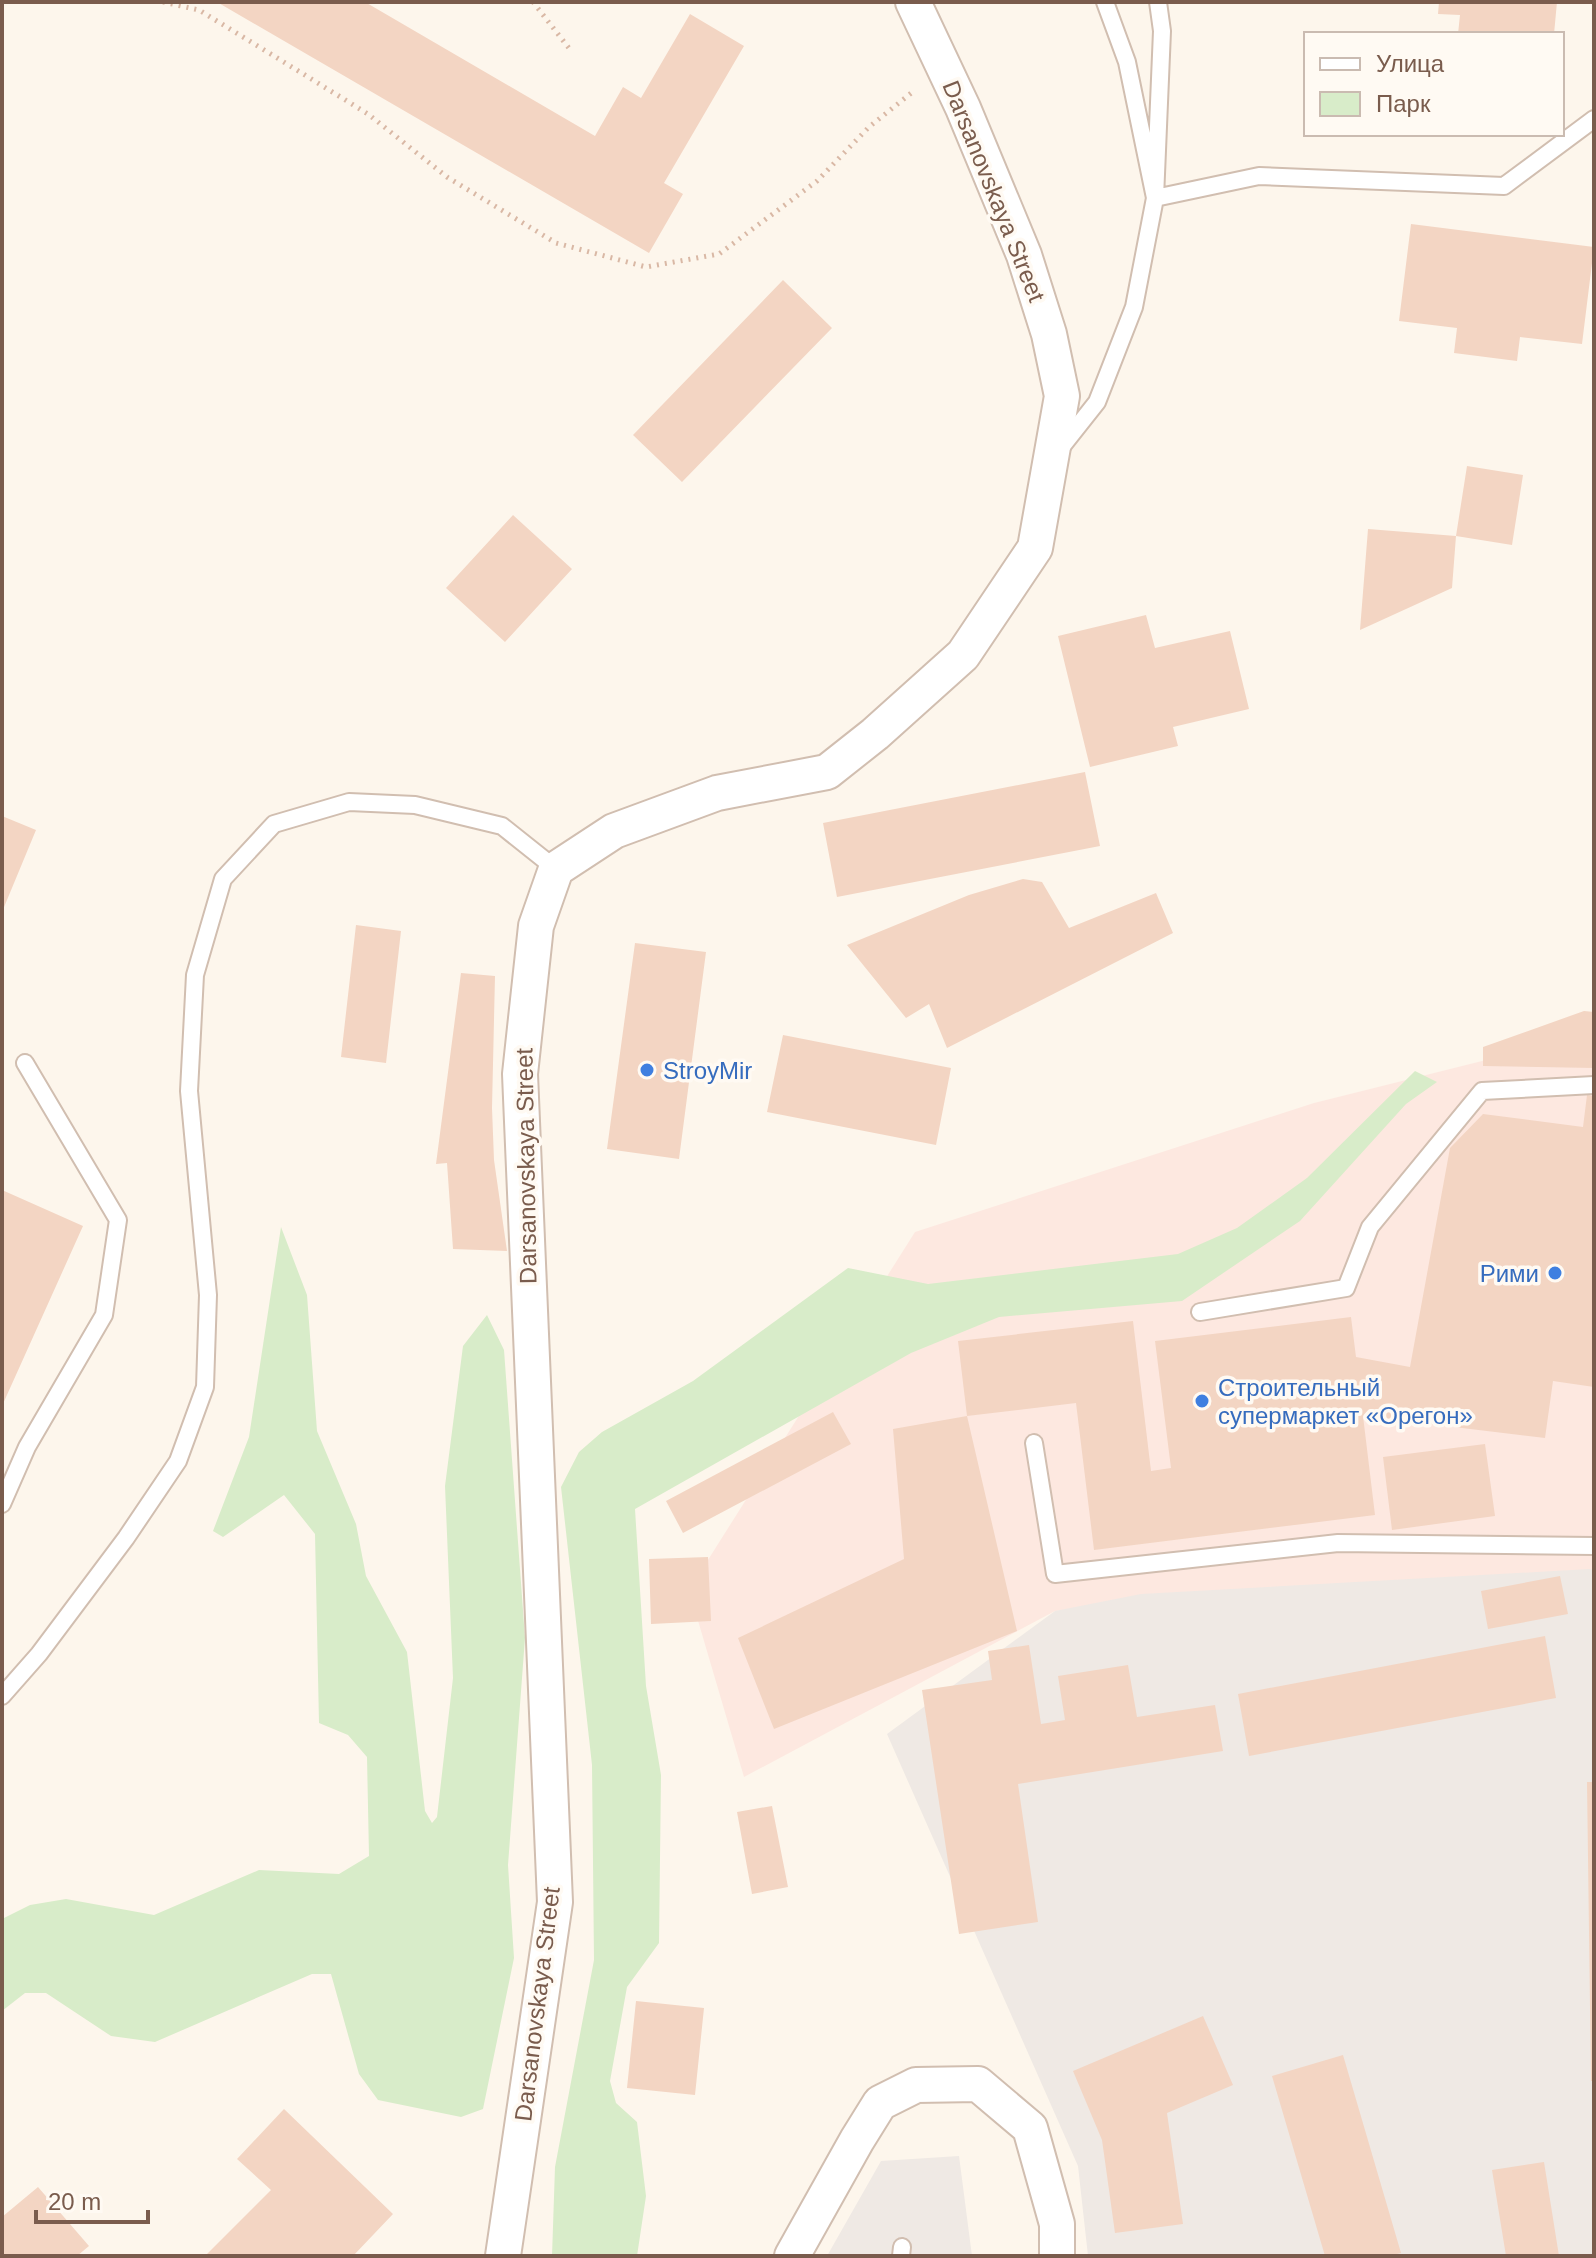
<svg xmlns="http://www.w3.org/2000/svg" width="1596" height="2258" font-family="Arial,sans-serif">
<style>
.commercial{fill:#fde8e0}
.industrial{fill:#efe9e4}
.green{fill:#d8ecc9}
.building{fill:#f3d5c3}
.lines{fill:none;stroke-linecap:round;stroke-linejoin:round}
.lane-casing{stroke:#d1beb0;stroke-width:20}
.street-casing{stroke:#d1beb0;stroke-width:38}
.path{stroke:#d9b8a5;stroke-width:5;stroke-dasharray:2 6;stroke-linecap:butt}
.lane{stroke:#fff;stroke-width:16}
.street{stroke:#fff;stroke-width:34}
.shop-dot{fill:#3f7fe0;stroke:#fffaf3;stroke-width:3}
.labels{text-anchor:middle;dominant-baseline:central;stroke-width:7;stroke-linejoin:round;paint-order:stroke}
.street-label{font-size:24px;fill:#7a5c4d;stroke:#fffaf3}
.shop-label{font-size:24px;fill:#366cbe;stroke:#fffaf3;text-anchor:start}
</style>
<rect width="100%" height="100%" fill="#fdf6ec"/>
<path class="commercial" d="M1594,1033v537l-539,41 -311,166 -55,-187 226,-358 399,-129z"/>
<path class="industrial" d="M1589,1569l5,1v686h-506l-10,-90 -191,-432 168,-123 86,-17z
M959,2156l13,100h-145l54,-95z"/>
<path class="green" d="M1415,1071l22,11 -31,22 -106,117 -118,80 -183,16 -88,36 -276,156 11,177 15,89 -2,168 -32,44 -17,94 6,22 21,19 9,74 -9,60h-85l3,-89 39,-207 -2,-195 -31,-278 18,-35 23,-20 91,-51 155,-113 80,16 250,-30 59,-26 70,-50z
M281,1227l26,68 10,136 39,93 10,52 41,76 18,159 7,12 5,-6 16,-139 -8,-192 18,-140 24,-31 17,35 21,288 -17,227 6,93 -31,151 -22,8 -83,-17 -19,-26 -28,-100h-19l-157,68 -44,-6 -65,-43h-21l-23,18v-92l28,-14 36,-6 88,16 105,-45 80,4 30,-18 -2,-99 -19,-22 -29,-12 -4,-189 -31,-39 -61,42 -10,-6 36,-94z"/>
<path class="building" d="M217,2h148l230,134 28,-49 18,11 49,-84 54,32 -80,137 19,11 -34,59z
M1439,2h118l-3,32h-96l2,-19 -22,-1z
M1411,224l183,23 -12,97 -62,-7 -3,24 -63,-8 3,-25 -58,-7z
M783,280l49,48 -150,154 -49,-47z
M1467,466l56,9 -11,70 -56,-9z
M513,515l59,54 -67,73 -59,-54z
M1368,529l88,7 -4,52 -92,42z
M1146,615l9,33 75,-17 19,78 -76,18 5,19 -88,21 -32,-131z
M1085,772l15,74 -263,51 -14,-74z
M2,816l34,14 -34,82z
M1023,879l19,3 27,46 87,-35 17,40 -226,115 -18,-44 -23,14 -59,-73 122,-50z
M356,925l45,6 -15,132 -45,-6z
M635,943l71,9 -27,207 -72,-10z
M461,973l34,3 -3,132 2,52 13,91 -54,-2 -6,-86 -11,1z
M1584,1011l10,1v56l-111,-2v-19z
M783,1035l168,33 -15,77 -169,-33z
M1587,1095l7,1v291l-41,-6 -8,57 -182,-22 12,99 -281,35 -18,-147 -109,13 -9,-75 175,-20 18,150 20,-3 -16,-127 196,-24 5,40 54,10 40,-219 33,-34 100,13z
M2,1190l81,36 -81,180z
M833,1412l18,32 -168,89 -17,-32z
M967,1416l50,215 -243,98 -36,-91 166,-79 -11,-130z
M1485,1444l10,72 -103,14 -9,-73z
M708,1557l3,64 -60,3 -2,-65z
M1560,1576l8,38 -80,15 -7,-38z
M1545,1636l11,62 -307,58 -11,-62z
M1029,1645l12,79 24,-4 -7,-44 70,-11 9,52 78,-12 8,46 -205,33 20,138 -79,12 -37,-244 70,-10 -4,-29z
M1587,1782h7v299h-3z
M772,1806l16,81 -36,7 -15,-82z
M636,2001l68,7 -9,87 -68,-7z
M1203,2016l30,69 -66,28 16,111 -68,9 -13,-93 -29,-69z
M1343,2055l58,198 -12,3h-64l-53,-180z
M284,2109l109,105 -40,42h-148l66,-66 -34,-31z
M1544,2162l15,94h-53l-14,-86z
M38,2187l51,59 -12,10h-75v-39z"/>
<g class="lines">
<g class="lane-casing">
<path id="lane" d="M1105,2l22,60 28,136 104,-22 245,10 90,-67
M1059,450l38,-48 37,-95 21,-109 7,-167 -4,-29
M1200,1312l146,-24 24,-61 112,-136 112,-6
M1034,1443l21,131 283,-31 256,3
M2,1504l25,-57 77,-132 14,-95 -93,-157
M2,1696l37,-42 87,-116 52,-77 27,-74 3,-92 -19,-204 6,-116 28,-96 51,-55 75,-22 66,3 87,21 54,43
M901,2256l1,-9"/>
</g>
<g class="street-casing">
<path id="street" d="M503,2256l52,-354 -35,-828 16,-148 20,-57 58,-38 103,-38 110,-21 48,-38 88,-79 72,-107 27,-152 -13,-62 -25,-79 -61,-147 -50,-106
M792,2256l65,-116 23,-37 36,-18 62,-1 52,44 27,96v32"/>
</g>
<path class="path" d="M163,2l36,8 88,54 81,50 79,63 109,66 90,24 73,-13 98,-73 52,-54 46,-37
M533,2l39,50"/>
<use href="#lane" class="lane"/>
<use href="#street" class="street"/>
</g>
<g class="shop-dot">
<circle cx="647" cy="1070" r="8"/>
<circle cx="1555" cy="1273" r="8"/>
<circle cx="1202" cy="1401" r="8"/>
</g>
<g class="labels">
<g class="street-label">
<text transform="translate(994 191) rotate(68)">Darsanovskaya Street</text>
<text transform="translate(526 1166) rotate(-91)">Darsanovskaya Street</text>
<text transform="translate(537 2004) rotate(-83)">Darsanovskaya Street</text>
</g>
<g class="shop-label">
<text x="663" y="1070">StroyMir</text>
<text x="1539" y="1273" text-anchor="end">Рими</text>
<text x="1218" y="1387">Строительный<tspan x="1218" dy="28">супермаркет «Орегон»</tspan></text>
</g>
</g>
<rect width="1596" height="2258" fill="none" stroke="#7a5c4d" stroke-width="8"/>
<rect x="1304" y="32" width="260" height="104" fill="#fffaf3" stroke="#cabbb1" stroke-width="2"/>
<rect x="1320" y="58" width="40" height="12" fill="#ffffff" stroke="#cabbb1" stroke-width="2"/>
<text x="1376" y="72" font-size="24" fill="#7a5c4d">Улица</text>
<rect x="1320" y="92" width="40" height="24" fill="#d8ecc9" stroke="#cabbb1" stroke-width="2"/>
<text x="1376" y="112" font-size="24" fill="#7a5c4d">Парк</text>
<path d="M36 2210v12h112v-12" fill="none" stroke="#7a5c4d" stroke-width="4"/>
<text x="48" y="2210" font-size="24" fill="#7a5c4d" stroke="#fffaf3" stroke-width="6" paint-order="stroke">20 m</text>
</svg>
